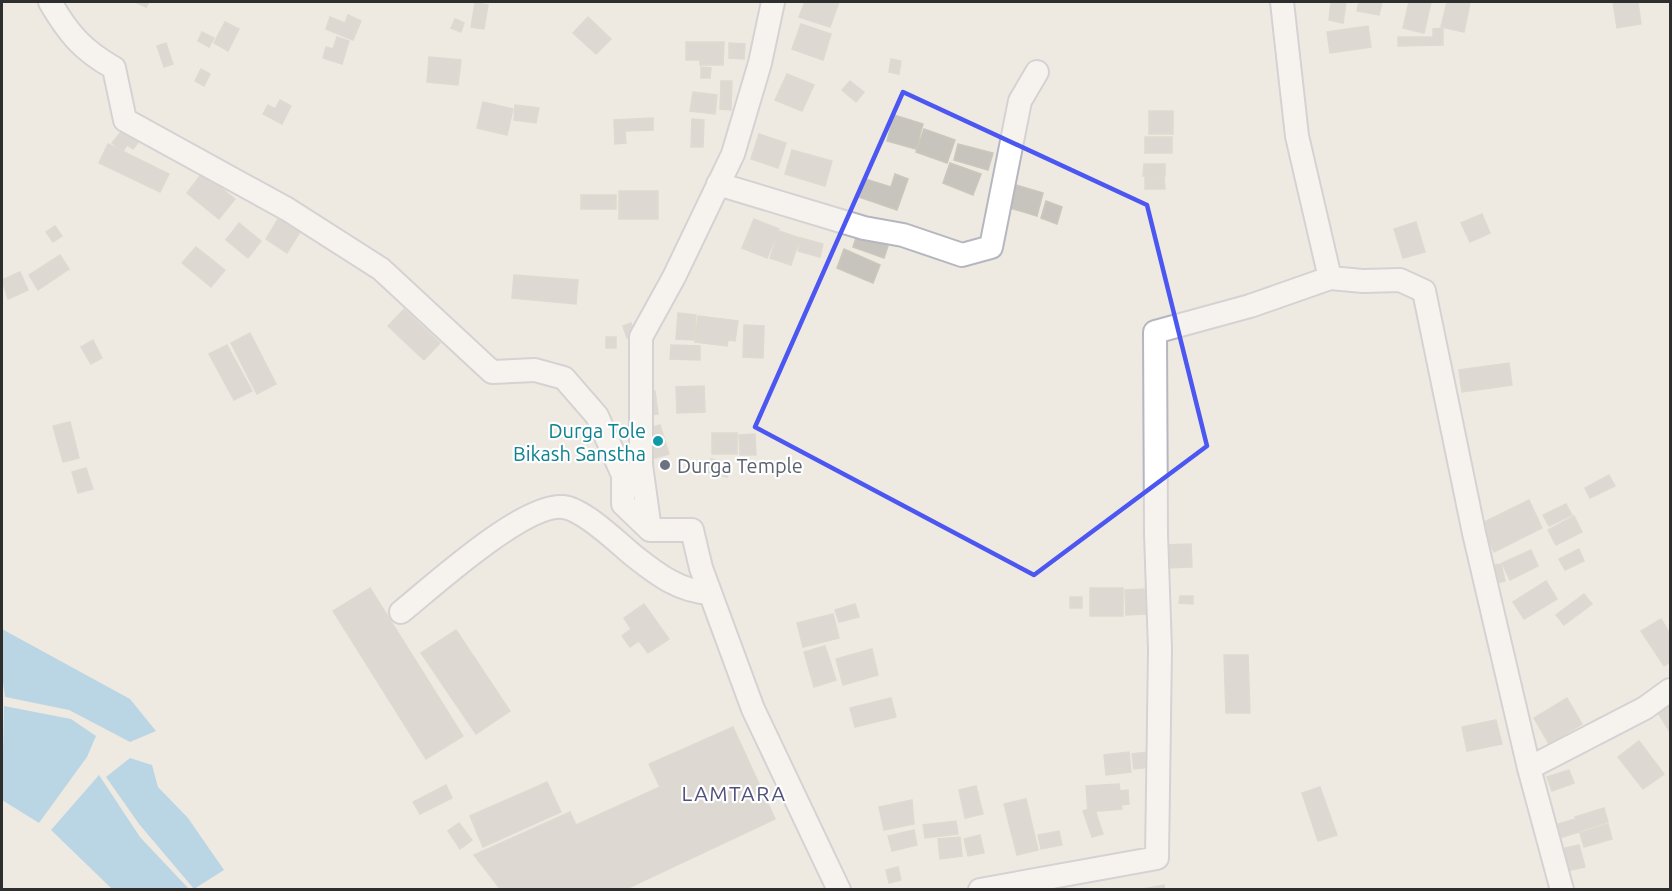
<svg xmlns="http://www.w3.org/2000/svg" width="1672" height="891" font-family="Ubuntu,sans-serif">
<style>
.water{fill:#7bbfe9}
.building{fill:#c7c4bd;stroke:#cac7bb;stroke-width:1.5}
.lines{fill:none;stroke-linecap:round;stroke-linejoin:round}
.minor-casing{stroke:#b5b6c0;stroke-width:26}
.minor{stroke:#fff;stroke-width:22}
.marked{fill:none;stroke:#4c56f1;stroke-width:4.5;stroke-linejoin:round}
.culture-dot{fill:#0f9aa8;stroke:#fff;stroke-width:2}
.worship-dot{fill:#6b7280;stroke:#fff;stroke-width:2}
.labels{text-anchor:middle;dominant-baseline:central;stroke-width:4.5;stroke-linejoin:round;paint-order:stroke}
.culture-label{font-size:20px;fill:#0d838f;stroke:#fff;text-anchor:end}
.worship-label{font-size:20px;fill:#5b616d;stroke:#fff;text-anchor:start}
.neighbourhood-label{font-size:21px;letter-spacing:1.5px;fill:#50527d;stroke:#fff}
</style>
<rect width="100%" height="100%" fill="#eeeae2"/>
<path class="water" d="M2,629l128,70 26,32 -26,11 -61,-32 -64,-13 -3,-22z
M4,706l67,13 25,17 -9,21 -48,66 -37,-23z
M130,758l22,7 6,22 30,31 36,52 -30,19 -55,-65 -33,-47z
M99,775l41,62 49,52h-77l-61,-59z"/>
<path class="building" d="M135,2h14l-3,5z
M805,2h34l-9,25 -31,-10z
M1331,2h15l-3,21 -14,-3z
M1359,2h23l-3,13 -22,-4z
M1409,2h22l-7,31 -21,-5z
M1447,2l23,1 -6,29 -23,-5z
M1613,2h25l3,22 -24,4z
M475,3l13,2 -4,24 -13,-2z
M348,15l13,6 -8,19 -27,-11 4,-12 15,6z
M588,17l23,22 -15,15 -23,-21z
M455,19l9,4 -3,9 -10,-4z
M225,22l14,7 -11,22 -14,-8z
M801,24l30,10 -8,26 -31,-11z
M1368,26l3,21 -41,6 -3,-21z
M1443,28v17l-45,1v-9h35v-8z
M202,32l12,6 -5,9 -11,-6z
M337,37l12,4 -7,23 -19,-6 3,-11 7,2z
M686,42h38l-1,23h-23v-5h-14z
M166,43l7,21 -9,3 -7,-21z
M729,43l16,1 -1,15 -15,-1z
M429,57l32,3 -3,25 -31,-3z
M891,59l10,2 -2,13 -10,-2z
M701,67l10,1 -1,10h-9z
M201,69l9,5 -6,12 -9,-5z
M787,74l27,11 -12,26 -27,-11z
M721,81h11l-1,29 -11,-1z
M850,81l14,11 -8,10 -14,-12z
M693,92l24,3 -2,19 -25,-3z
M280,100l11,6 -9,18 -19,-10 5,-9 7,4z
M483,102l30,7 -6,26 -30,-7z
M515,105l24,3 -3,15 -22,-3z
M1149,111h24v23h-24z
M894,115l29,9 -7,25 -29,-8z
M653,118v12l-28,1 1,12 -11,1 -1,-24z
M692,119l12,1 -1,27h-12z
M124,128l16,12 -7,9 -6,-4 -4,6 -11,-8z
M924,129l31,11 -8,23 -31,-11z
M759,134l27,9 -8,25 -27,-9z
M1145,137h27v16h-27z
M108,144l61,30 -9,18 -61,-29z
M958,144l35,9 -5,17 -34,-10z
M792,150l40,11 -7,25 -40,-12z
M950,163l31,11 -8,21 -30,-12z
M1144,164h21v12h-22z
M202,173l33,26 -16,20 -32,-26z
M895,174l13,5 -11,31 -38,-13 6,-18 26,8z
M1145,177h19l1,12h-20z
M1016,185l27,8 -6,23 -27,-8z
M619,191h39v28h-39z
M581,195h35v14h-35z
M1046,201l16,6 -5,17 -16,-6z
M1482,214l8,19 -20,9 -9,-19z
M278,219l22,13 -13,21 -21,-14z
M754,219l25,10 -12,29 -25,-10z
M1416,222l9,30 -22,6 -9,-29z
M239,223l22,18 -13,17 -22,-18z
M55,226l7,10 -9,6 -7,-10z
M779,231l21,7 -9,27 -21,-7z
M857,235l31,11 -4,12 -31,-11z
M801,238l22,6 -3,13 -22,-6z
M196,247l29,23 -14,17 -29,-24z
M844,249l36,16 -7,18 -36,-15z
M60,255l9,14 -31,21 -9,-15z
M20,272l8,18 -20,9 -6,-19z
M514,275l64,5 -2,24 -64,-6z
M404,309l36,34 -16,17 -36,-34z
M678,313l18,2 -2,25 -18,-1z
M698,316l40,5 -3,20 -7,-1 -1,6 -32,-4z
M631,323l4,13 -8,2 -4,-12z
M744,325l20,1 -1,32 -20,-1z
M250,333l26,51 -19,10 -26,-51z
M606,337h10v11h-10z
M93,340l9,18 -11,6 -10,-17z
M227,345l25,46 -18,9 -25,-46z
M671,345l29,1v14l-30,-1z
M1509,363l3,22 -50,7 -3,-22z
M704,386l1,26 -28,1 -1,-26z
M655,391l3,23 -9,1 -2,-23z
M70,422l9,36 -16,4 -10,-36z
M660,425l9,29 -14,4 -9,-29z
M712,433h25v21h-25z
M755,434l1,21h-16l-1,-20z
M711,459l19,4 -3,14 -19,-5z
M86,468l7,21 -15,4 -6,-21z
M1609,475l6,11 -25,12 -5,-10z
M1529,500l13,28 -48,24 -14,-28z
M1566,504l6,11 -23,11 -6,-11z
M1574,516l8,16 -26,13 -8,-15z
M1191,544l1,23 -27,1 -1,-23z
M1579,549l5,12 -19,9 -6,-11z
M1531,550l7,16 -28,14 -8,-17z
M1501,564l4,17 -8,2 -3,-18z
M1546,581l11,18 -33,20 -11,-17z
M370,588l93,148 -37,23 -93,-148z
M1090,588h33v28h-33z
M1147,589l1,25 -22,1 -1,-25z
M1584,594l8,10 -28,21 -8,-10z
M1180,596h13v8l-14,-1z
M1070,597h12v11h-12z
M644,604l25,35 -21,14 -9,-12 -9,6 -8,-11 9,-7 -7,-11z
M855,604l4,13 -20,5 -4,-12z
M833,614l6,24 -36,9 -6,-24z
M1661,619l9,15v28l-6,4 -23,-35z
M456,630l54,81 -34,23 -55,-81z
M825,646l11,34 -22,7 -10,-35z
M872,649l6,26 -35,10 -7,-26z
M1224,655h24l2,58h-24z
M891,698l5,19 -41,10 -5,-19z
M1567,698l15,26 -33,20 -15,-26z
M1670,704v28l-12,-19z
M1496,720l6,24 -35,7 -5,-24z
M733,727l42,92 -151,71h-123l-27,-35 96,-43 6,13 84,-38 -11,-23z
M1639,741l25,33 -21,15 -25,-32z
M1129,752l2,20 -25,3 -2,-20z
M1148,752l2,15 -16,2 -2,-15z
M1569,770l5,13 -22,8 -5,-14z
M547,782l14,30 -78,35 -13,-31z
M1119,784l1,7 8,-1 1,14 -8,1 1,4 -34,3 -2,-26z
M446,785l6,13 -32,16 -7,-12z
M976,786l7,28 -18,4 -6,-28z
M1320,787l17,48 -19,6 -16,-48z
M1026,799l12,51 -21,5 -13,-51z
M912,800l2,24 -30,6 -5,-23z
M1094,807l9,27 -11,3 -9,-26z
M1604,808l4,14 -28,9 -5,-14z
M1575,819l4,13 -23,7 -4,-13z
M956,821l2,13 -33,4 -2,-13z
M459,823l13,17 -12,9 -12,-18z
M1608,824l4,15 -28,8 -4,-14z
M914,830l3,15 -25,6 -4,-15z
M1059,831l3,14 -21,4 -3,-14z
M980,835l4,18 -16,3 -4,-17z
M960,837l2,19 -22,3 -2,-20z
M1579,845l6,22 -19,4 -5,-22z
M898,867l3,13 -12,3 -3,-13z
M1164,885l1,5h-28z"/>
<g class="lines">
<g class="minor-casing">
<path id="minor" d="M50,2c18,31 32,48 64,66l11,52 162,89 94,60 111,103 43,-2 29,8 33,38 26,59v29l27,26
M773,2l-13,61 -27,91 -59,123 -33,60v128l9,65h42l9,38 52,141 86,181
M1282,2l15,134 33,142 33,3 37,-1 24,11 50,242 55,235 33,122
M718,184l146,44 39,7 59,20 29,-8 29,-146 17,-29
M401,612c32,-26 123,-109 162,-105 21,2 55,36 71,49 24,19 45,35 76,37
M1529,768l116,-60 25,-18
M980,890l177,-32 3,-209 -4,-115 -1,-202 95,-26 80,-28"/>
</g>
<use href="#minor" class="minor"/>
</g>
<path d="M0 0H1672V891H0ZM903,92l244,113 60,241 -173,129 -279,-148z" fill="#eeeae2" fill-opacity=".55" fill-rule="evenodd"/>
<path class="marked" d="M903,92l244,113 60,241 -173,129 -279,-148z"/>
<circle class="culture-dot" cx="658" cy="441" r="6"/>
<circle class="worship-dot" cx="665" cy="465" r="6"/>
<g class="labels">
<g class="culture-label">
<text x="646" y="430">Durga Tole<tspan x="646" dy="23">Bikash Sanstha</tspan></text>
</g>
<g class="worship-label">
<text x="677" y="465">Durga Temple</text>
</g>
<g class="neighbourhood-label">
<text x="734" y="793">LAMTARA</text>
</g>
</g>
<rect width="1672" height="891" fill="none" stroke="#2e2e2e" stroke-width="6"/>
</svg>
